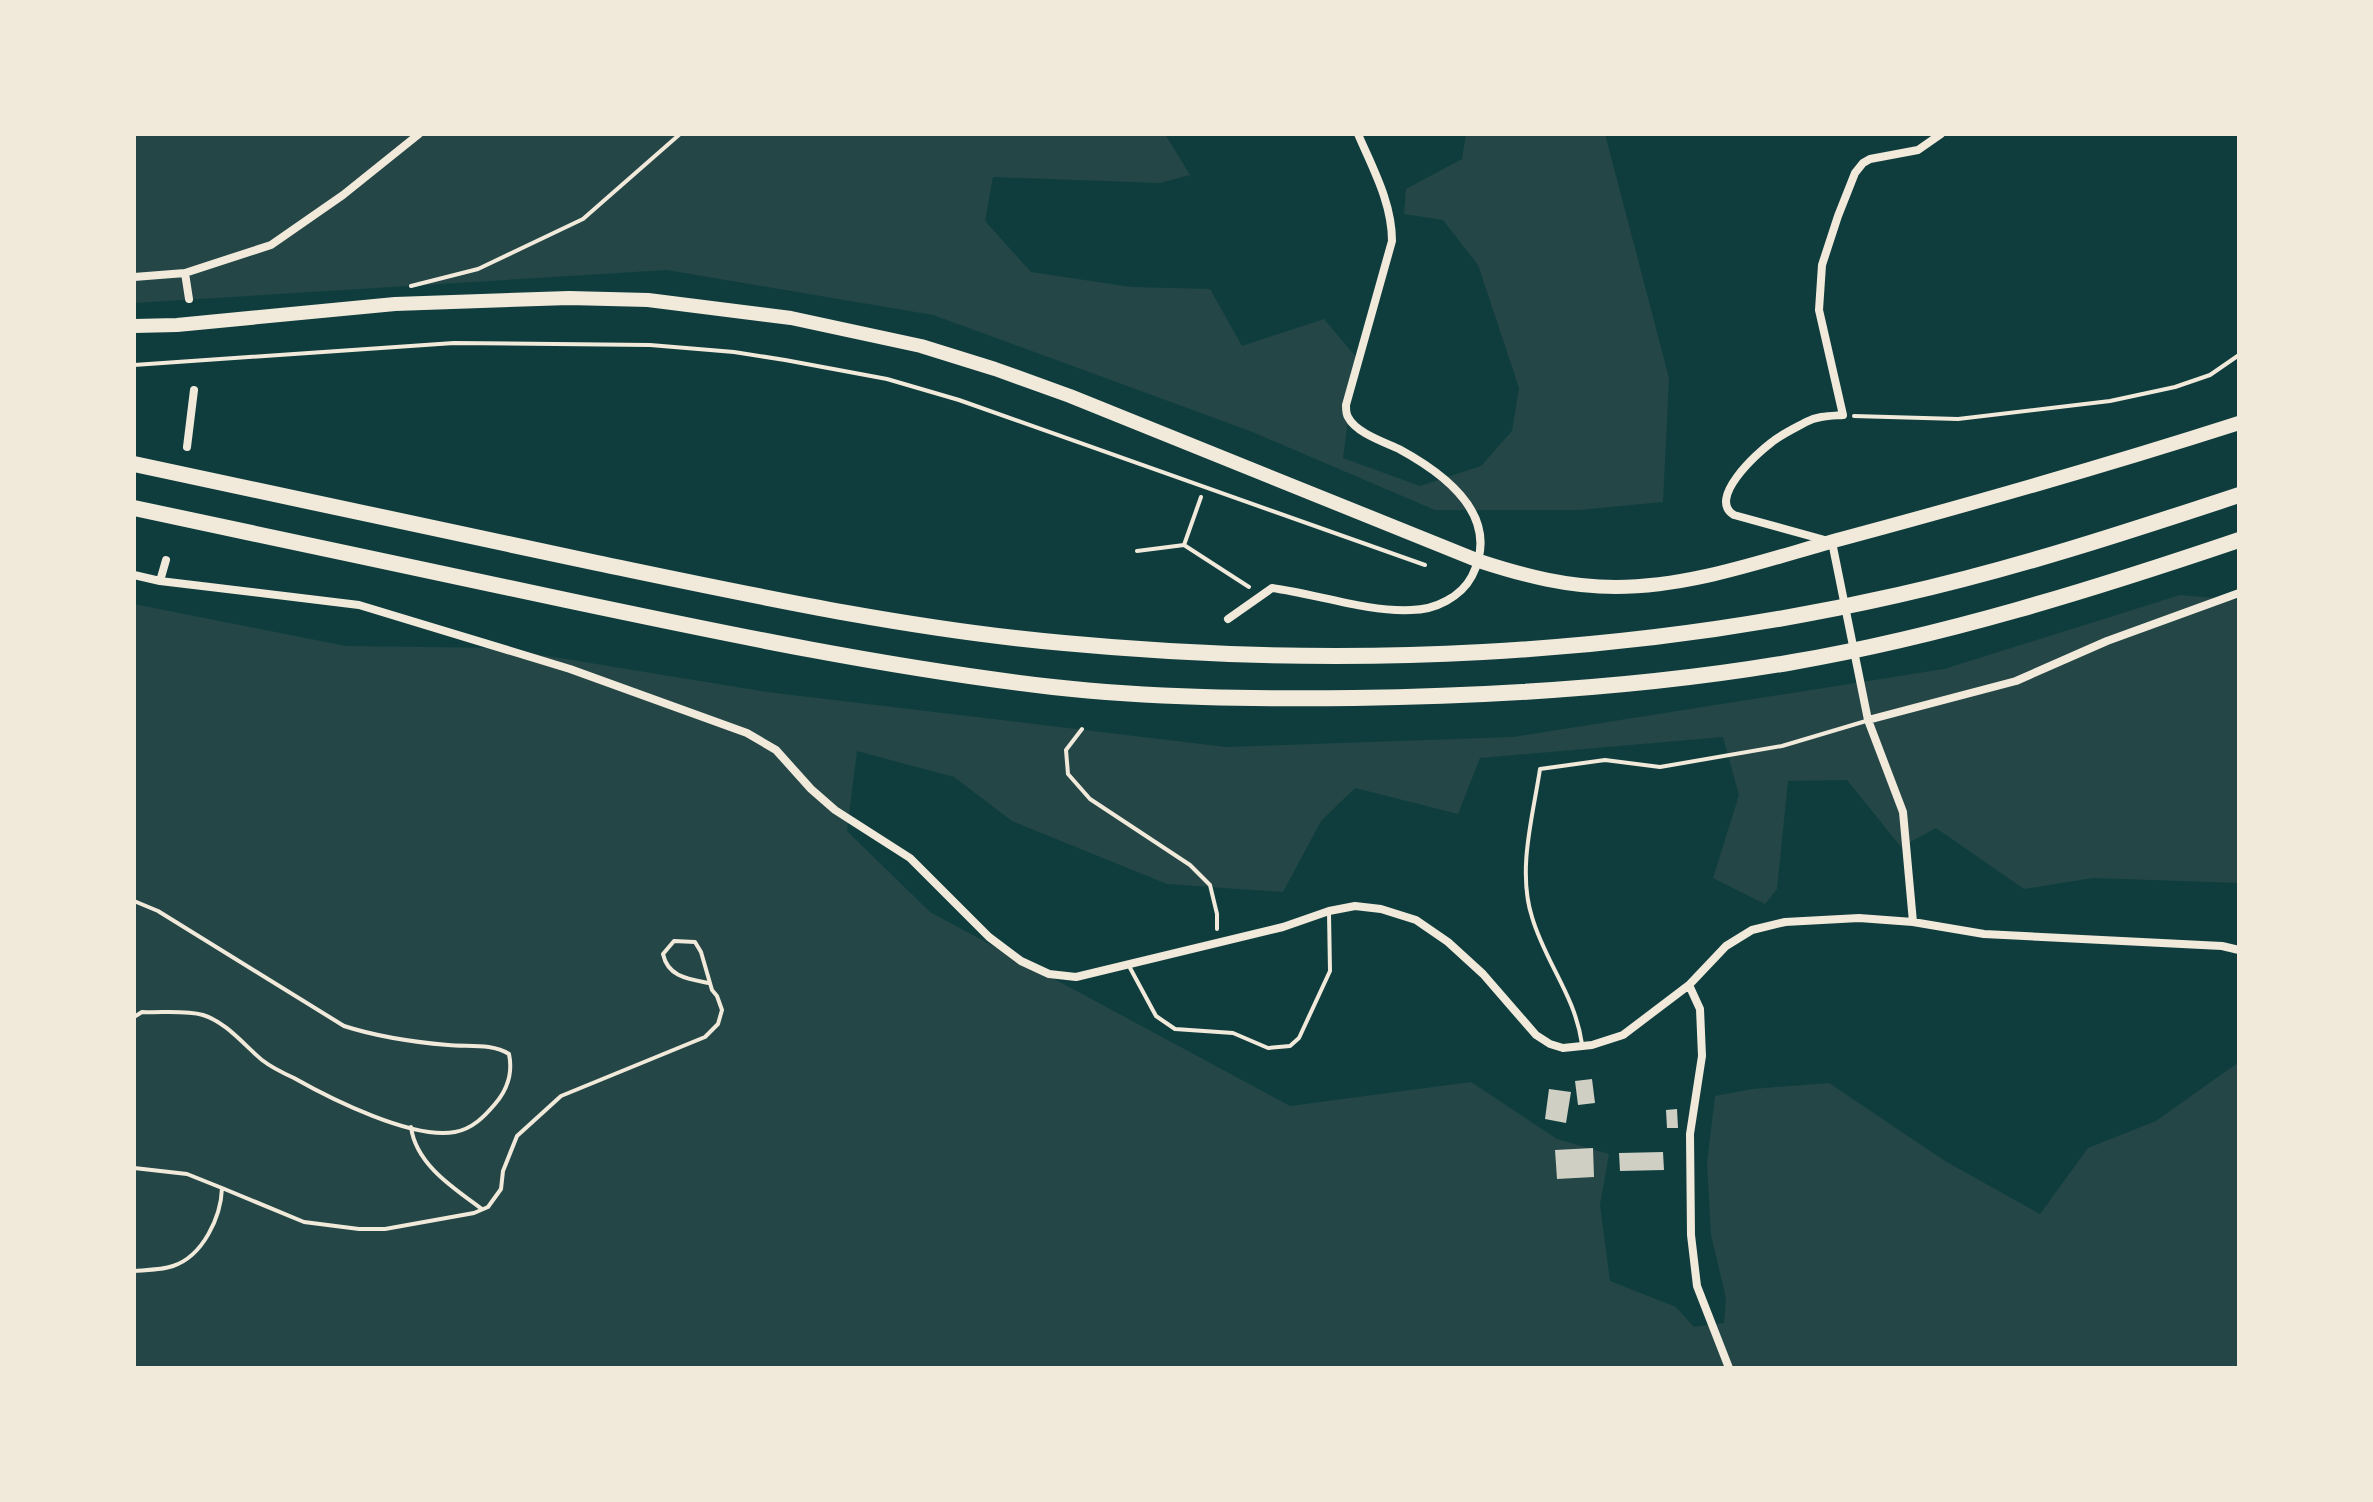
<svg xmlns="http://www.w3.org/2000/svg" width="2373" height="1502" font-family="Figtree,sans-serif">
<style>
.green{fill:#244646}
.building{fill:#cfcfc3}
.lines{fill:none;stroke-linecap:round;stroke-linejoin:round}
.path{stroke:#f1e9da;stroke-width:4}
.service{stroke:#f1e9da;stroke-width:4}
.minor{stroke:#f1e9da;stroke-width:8}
.primary{stroke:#f1e9da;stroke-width:14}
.motorway{stroke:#f1e9da;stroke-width:16}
</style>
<rect width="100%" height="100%" fill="#0f3d3e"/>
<path class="green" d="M134,134h1031l25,41 -30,8 -167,-6 -8,44 46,51 100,15 79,2 32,57 82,-27 32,38 -13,101 77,28 61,-20 31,-35 7,-43 -41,-123 -35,-45 -39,-6 2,-25 56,-30 4,-25h139l64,244 -6,124 -84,8h-144l-185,-79 -317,-116 -266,-45 -533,33z
M2180,595l59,5v283l-146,-5 -69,11 -88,-61 -35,19 -54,-67 -59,1 -11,108 -12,15 -52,-26 26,-83 -16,-58 -243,21 -22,56 -103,-26 -34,33 -38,71 -116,-8 -155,-63 -58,-44 -97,-26 -10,80 83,81 360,194 181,-24 86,57 52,15 -9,51 10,76 66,26 18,20 30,-4 2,-25 -15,-63 -4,-72 8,-67 37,-7 77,-6 116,78 95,53 48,-66 68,-27 83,-59v306h-2105v-764l212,42 153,2 268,44 459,55 287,-10 431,-68z"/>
<path class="building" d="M1592,1079l3,24 -17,2 -3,-24z
M1549,1089l22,3 -5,31 -21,-4z
M1677,1109l1,19h-11l-1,-18z
M1593,1148l1,29 -37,2 -2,-29z
M1663,1152l1,18 -44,1 -1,-18z"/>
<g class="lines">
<path class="path" d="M411,286l67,-17 105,-50 97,-85
M1854,416l104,3 152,-18 65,-14 35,-12 29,-20
M1184,545l65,42
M1137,551l47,-6 17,-48
M1082,729l-16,21 2,24 22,25 100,66 20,20 7,29v15
M134,901l24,10 186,115c34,11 69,16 104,19 20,2 44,-2 61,9 4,19 -2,36 -14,50 -11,13 -23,25 -40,28 -42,8 -124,-33 -161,-54 -11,-5 -23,-11 -32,-18 -18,-15 -36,-38 -59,-45 -18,-5 -42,-2 -61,-3l-8,5
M411,1127c5,38 44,62 71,82
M134,1168l53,6 35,14
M134,1271c13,-1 27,-1 39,-5 30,-10 48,-49 49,-78l82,34 55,7h26l89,-16 14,-6 13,-18 2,-18 14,-35 44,-40 144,-59 13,-13 4,-14 -5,-14 -5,-6 -11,-38 -6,-10 -21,-1 -11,13c5,23 25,25 46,29"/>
<path class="service" d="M134,365l320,-22 196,2 84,7 51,8 102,19 72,21 466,165
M1129,966l27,50 19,13 58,4 35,15 22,-2 9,-8 31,-67 -1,-58
M1582,1044c-7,-49 -37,-82 -50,-127 -15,-47 1,-101 8,-148l65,-9 55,7 122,-21 84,-25"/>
<path class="minor" d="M185,273l4,26
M134,277l51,-4 86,-28 72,-50 76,-61
M187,447l7,-57
M134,575l26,6 199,24 211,64 177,64 29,17 35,39 24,21 75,48 79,79 32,24 28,13 27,3 207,-50 46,-16 26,-5 26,3 35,11 32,22 35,32 53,61 14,9 13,4 29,-3 31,-10 66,-50 37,-39 26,-16 33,-8 74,-4 54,4 71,12 238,12 17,4
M160,581l6,-21
M1228,619l44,-31c44,6 95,24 139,22 24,0 50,-13 61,-34 30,-59 -25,-101 -73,-127 -15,-7 -43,-16 -51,-32 -2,-3 -2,-8 -2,-12l46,-164c0,-38 -19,-72 -34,-107
M1868,720l148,-39 91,-40 132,-48
M1913,922l-10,-110 -35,-92 -36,-178 -98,-27c-27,-16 22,-61 38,-73 10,-8 23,-14 34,-20 11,-6 24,-6 37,-7l-24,-105 3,-45 16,-49 17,-43 8,-10 7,-4 48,-9 23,-16
M1689,985l11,24 2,47 -12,78 1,101 6,51 32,82"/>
<path class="primary" d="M134,326l43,-1 218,-21 174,-6 79,2 143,18 130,28 74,23 75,27 409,165c46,15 89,26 137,26 76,0 152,-28 225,-48 134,-36 267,-74 398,-116"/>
<path class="motorway" d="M134,464c154,33 309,66 463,99 154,32 310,66 467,80 277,26 562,14 834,-48 116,-26 229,-63 341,-100
M134,508c144,31 288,61 432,92 161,34 323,68 487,87 99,11 201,12 301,11 146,-2 294,-11 439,-36 151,-26 301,-73 446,-122"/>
</g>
<rect width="2373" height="1502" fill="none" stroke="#f1e9da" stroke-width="272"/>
</svg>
